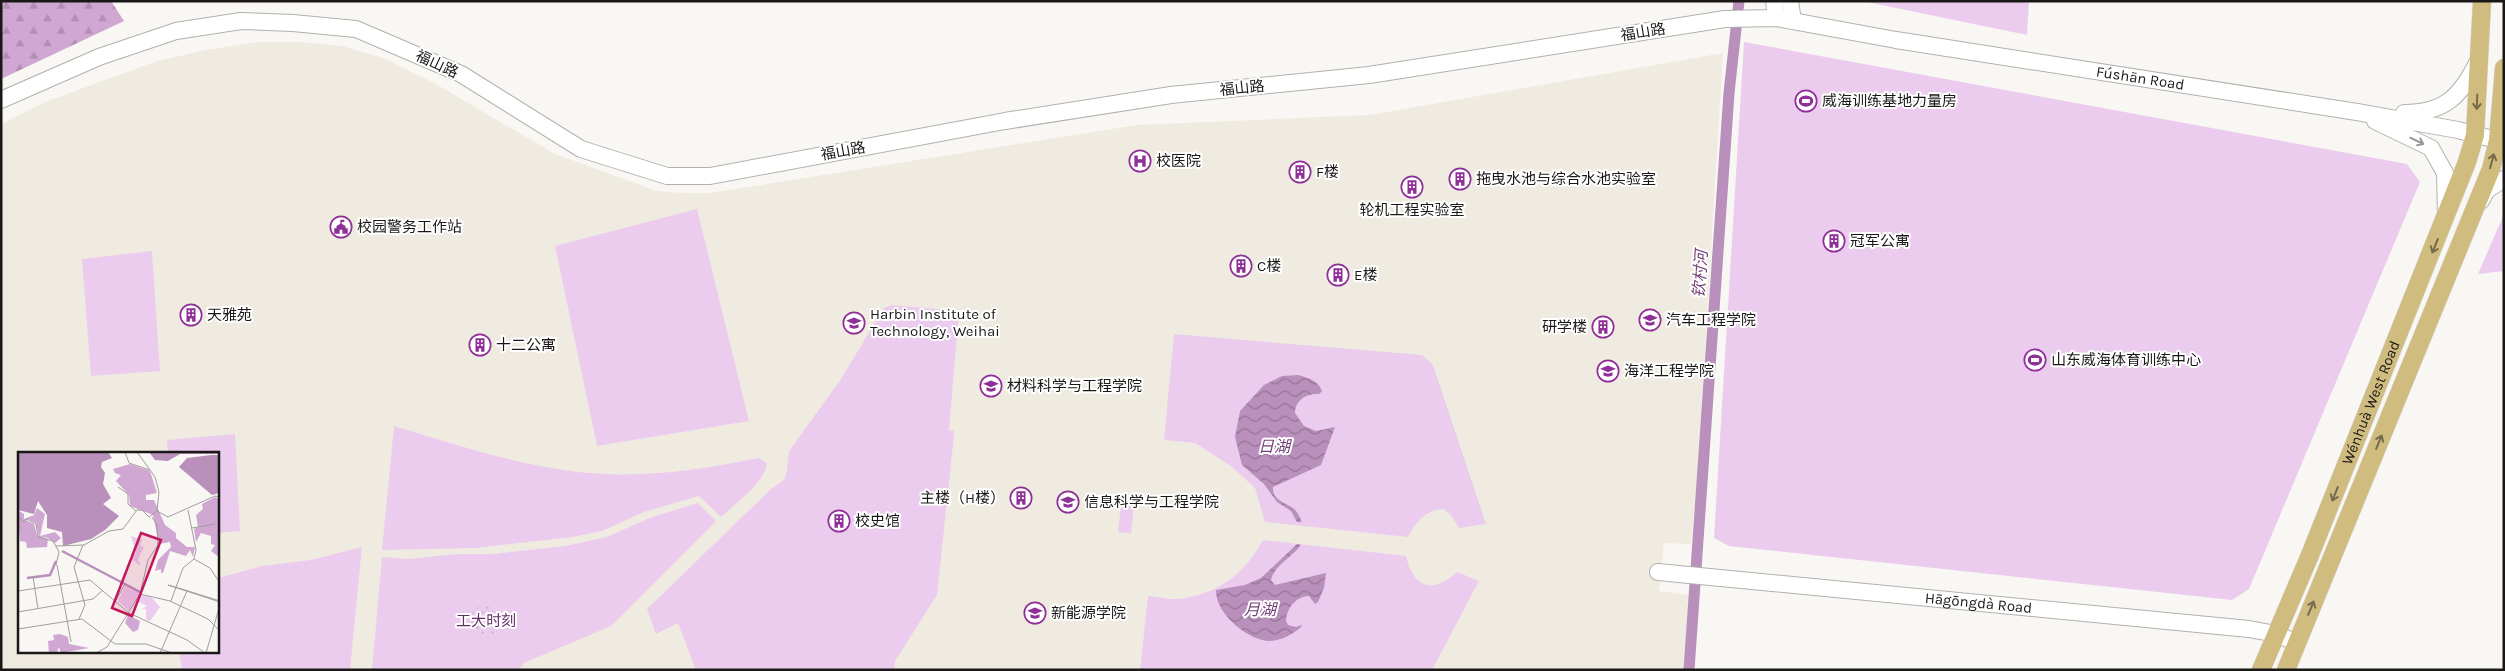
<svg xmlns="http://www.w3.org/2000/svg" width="2505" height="671" font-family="Karla,'Noto Sans SC',sans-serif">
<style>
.built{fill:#f0ebe0;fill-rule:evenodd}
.green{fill:#ecccee}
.forest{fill:url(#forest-firs)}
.garden{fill:url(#garden-dots)}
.water{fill:url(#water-waves)}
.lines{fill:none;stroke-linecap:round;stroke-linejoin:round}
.canal{stroke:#b98fbb;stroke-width:11}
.secondary-casing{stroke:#b3b1ae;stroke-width:18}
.primary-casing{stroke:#d6d5d5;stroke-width:19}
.secondary{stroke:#fff;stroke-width:16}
.primary{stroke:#d1bc7f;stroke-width:18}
.oneway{stroke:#756a4b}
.oneway2{stroke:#989797}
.labels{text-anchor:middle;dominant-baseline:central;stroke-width:4;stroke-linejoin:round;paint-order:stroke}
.street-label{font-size:15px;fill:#191817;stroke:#fff}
.poi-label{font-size:15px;fill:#191817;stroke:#fff;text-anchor:start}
.park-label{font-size:15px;fill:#622e66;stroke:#fff}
.water-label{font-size:16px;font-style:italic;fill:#743f78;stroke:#fff}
.inset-river{fill:none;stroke:#b98fbb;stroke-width:2.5}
.inset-road{fill:none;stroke:#9f9e9b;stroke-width:1}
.view{fill:#c2185b;fill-opacity:0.15;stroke:#c2185b;stroke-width:2.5}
.inset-edge{fill:none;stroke:#191817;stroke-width:2.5}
</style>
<defs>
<pattern id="forest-firs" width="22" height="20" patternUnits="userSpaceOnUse" patternTransform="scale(1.25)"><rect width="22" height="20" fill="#d0a6d3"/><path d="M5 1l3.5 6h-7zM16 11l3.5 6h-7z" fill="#b28eb4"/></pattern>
<pattern id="garden-dots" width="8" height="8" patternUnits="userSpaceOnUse" patternTransform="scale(1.25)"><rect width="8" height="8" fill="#ecccee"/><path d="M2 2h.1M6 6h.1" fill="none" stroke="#caaecb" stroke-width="1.8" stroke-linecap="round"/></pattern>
<pattern id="water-waves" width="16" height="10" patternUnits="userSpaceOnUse" patternTransform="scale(1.25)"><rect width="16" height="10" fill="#b98fbb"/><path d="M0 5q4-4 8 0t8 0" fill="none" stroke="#967497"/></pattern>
</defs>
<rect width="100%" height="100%" fill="#f8f7f3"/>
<path class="built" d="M257,42h43l42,4 44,13 50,25 117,69 103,38 27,2h28l426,-68 233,-10 353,-62 -26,432 -6,59 -27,-1 -5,48 30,4 -5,75h-1683v-546l44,-22 112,-41 49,-11zM19,453h199v199h-199z"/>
<path class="green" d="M1862,1h167l-2,34z
M1744,42l663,122 13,18 -171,407 -17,11 -503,-54 -15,-8z
M697,209l52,212 -152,25 -42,-200z
M2504,214v57l-26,3z
M152,251l8,120 -69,5 -9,-117z
M892,305l67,6 -10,119 5,1 -1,14 -16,150 -42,66 -1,9h-198l-18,-47 -22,11 -9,-25 124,-120 13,-9 3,-9 2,-20 50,-69 45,-74z
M1174,334l248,21 11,10 53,159 -27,4 -9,-14 -7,-5c-19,2 -26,12 -35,28l-143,-15 -10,-34 -24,-22 -36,-23 -31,-3z
M394,426c61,18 121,39 184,46 61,7 121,-2 181,-14l8,5c-2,20 -31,40 -46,54l-22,-21 -55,16 -42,19 -29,6 -98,11 -93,2z
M235,434l5,97 -22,2v-80h-50l-1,-13z
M1122,497l13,1 -4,35 -13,-1z
M698,503l18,18 -105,105 -87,37 -5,7h-147l10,-113 26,2 49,-5h36l72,-8 42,-9 45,-20z
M1263,540l143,16c8,33 26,38 51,16l22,9 -47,89h-292l8,-74c11,1 27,5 38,2 37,-7 59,-26 77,-58z
M362,547l-12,123h-168l-3,-18h39v-74l44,-12 49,-6z"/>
<path class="forest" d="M1,1h110l13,20 -123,58z"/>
<path class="garden" d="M470 621a16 16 0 1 1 32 0a16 16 0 1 1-32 0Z"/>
<path class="water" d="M1298,375c10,3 20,5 24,16l-3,3c-12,-1 -24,6 -24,19l9,13 12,5 19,-4 -14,38 -48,22c-1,13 12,15 21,22 4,3 6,9 8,13h-5l-6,-11 -14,-9 -13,-18 -22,-19 -7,-28 5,-26 24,-26 18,-9z
M1297,544l4,1c-9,12 -27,21 -30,35l4,5 51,-12 -2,15 -6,14 -3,2 -6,-8c-14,1 -22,12 -23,25l2,4 8,2 6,-2 -1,2c-8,7 -20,14 -32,14 -22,-1 -54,-28 -53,-51l29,-5 16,-7z"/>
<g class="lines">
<path class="canal" d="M1689,670l40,-577 10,-92"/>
<g class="secondary-casing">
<g id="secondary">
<path d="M1774,1l2,17"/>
<path d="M1790,1l3,20"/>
<path id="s1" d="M1,100l98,-43 77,-26 65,-10 52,2 63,6 105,45 120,75 86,27h43l295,-55 166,-26 198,-20 356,-56 51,-1 120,22 461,72 101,18 46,12"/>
<path d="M2404,113c41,0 57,-17 74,-52"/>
<path d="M2375,121l56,27 14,25 1,42"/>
<path d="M2481,201l6,-11 17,-11"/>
<path id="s2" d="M1658,572l591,57 27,5 21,9"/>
</g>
</g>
<g class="primary-casing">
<g id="primary">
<path id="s3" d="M2261,670l49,-115 157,-393 8,-27 7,-134"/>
<path d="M2286,670l205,-501 7,-29 6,-72"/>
</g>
</g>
<use href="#secondary" class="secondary"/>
<use href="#primary" class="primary"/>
</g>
<defs><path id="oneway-shaft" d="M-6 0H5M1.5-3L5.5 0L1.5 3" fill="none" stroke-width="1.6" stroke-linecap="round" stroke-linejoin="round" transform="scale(1.25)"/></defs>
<g class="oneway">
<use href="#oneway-shaft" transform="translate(2477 102) rotate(92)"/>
<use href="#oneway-shaft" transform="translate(2492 161) rotate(-75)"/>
<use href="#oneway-shaft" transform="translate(2435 246) rotate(112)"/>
<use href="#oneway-shaft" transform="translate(2379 442) rotate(-68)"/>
<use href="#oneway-shaft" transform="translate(2335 494) rotate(112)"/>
<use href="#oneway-shaft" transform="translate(2311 608) rotate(-67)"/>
</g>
<use class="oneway2" href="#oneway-shaft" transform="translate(2417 141) rotate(26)"/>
<defs>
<g id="stadium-ring" transform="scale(1.125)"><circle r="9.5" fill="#fff" stroke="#8f2f98" stroke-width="1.5"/><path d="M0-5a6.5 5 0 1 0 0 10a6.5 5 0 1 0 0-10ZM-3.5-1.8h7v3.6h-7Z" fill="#8f2f98"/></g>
<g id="hospital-ring" transform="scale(1.125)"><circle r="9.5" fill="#fff" stroke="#8f2f98" stroke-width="1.5"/><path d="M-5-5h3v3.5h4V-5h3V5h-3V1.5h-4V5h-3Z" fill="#8f2f98"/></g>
<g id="building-ring" transform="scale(1.125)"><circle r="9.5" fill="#fff" stroke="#8f2f98" stroke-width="1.5"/><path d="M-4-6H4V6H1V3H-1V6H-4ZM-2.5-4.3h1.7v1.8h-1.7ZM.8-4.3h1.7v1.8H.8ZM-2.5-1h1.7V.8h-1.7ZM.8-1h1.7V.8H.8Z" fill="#8f2f98"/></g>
<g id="civic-ring" transform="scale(1.125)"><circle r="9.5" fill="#fff" stroke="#8f2f98" stroke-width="1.5"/><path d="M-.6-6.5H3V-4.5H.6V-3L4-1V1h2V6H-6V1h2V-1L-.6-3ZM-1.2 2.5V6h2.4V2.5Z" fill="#8f2f98"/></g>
<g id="university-ring" transform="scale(1.125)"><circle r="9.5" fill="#fff" stroke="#8f2f98" stroke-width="1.5"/><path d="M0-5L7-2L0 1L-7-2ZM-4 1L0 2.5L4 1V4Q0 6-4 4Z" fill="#8f2f98"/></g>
</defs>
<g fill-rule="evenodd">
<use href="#stadium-ring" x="1806" y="101"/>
<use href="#hospital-ring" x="1140" y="161"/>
<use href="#building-ring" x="1300" y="172"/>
<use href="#building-ring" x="1460" y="179"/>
<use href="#building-ring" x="1412" y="187"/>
<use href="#civic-ring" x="341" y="227"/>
<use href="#building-ring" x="1834" y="241"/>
<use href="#building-ring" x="1241" y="266"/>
<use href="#building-ring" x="1338" y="275"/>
<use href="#building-ring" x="191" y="315"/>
<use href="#university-ring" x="1650" y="320"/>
<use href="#university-ring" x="854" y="323"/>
<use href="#building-ring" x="1603" y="327"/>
<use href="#building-ring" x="480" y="345"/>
<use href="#stadium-ring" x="2035" y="360"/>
<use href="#university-ring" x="1608" y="371"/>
<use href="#university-ring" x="991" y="386"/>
<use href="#building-ring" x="1021" y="498"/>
<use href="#university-ring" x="1068" y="502"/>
<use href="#building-ring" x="839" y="521"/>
<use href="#university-ring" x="1035" y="613"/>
</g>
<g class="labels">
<g class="street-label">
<text transform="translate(1643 32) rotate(-9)">福山路</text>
<text transform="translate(437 64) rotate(25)">福山路</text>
<text stroke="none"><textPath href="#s1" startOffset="2206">Fúshān Road</textPath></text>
<text transform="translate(1242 88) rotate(-6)">福山路</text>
<text transform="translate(843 151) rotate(-10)">福山路</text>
<text stroke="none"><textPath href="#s3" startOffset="289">Wénhuà West Road</textPath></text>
<text stroke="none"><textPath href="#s2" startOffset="322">Hāgōngdà Road</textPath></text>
</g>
<g class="poi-label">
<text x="1822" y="101">威海训练基地力量房</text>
<text x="1156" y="161">校医院</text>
<text x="1316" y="172">F楼</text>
<text x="1476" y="179">拖曳水池与综合水池实验室</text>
<text x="1412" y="210" text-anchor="middle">轮机工程实验室</text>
<text x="357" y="227">校园警务工作站</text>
<text x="1850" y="241">冠军公寓</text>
<text x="1257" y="266">C楼</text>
<text x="1354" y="275">E楼</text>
<text x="870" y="314">Harbin Institute of<tspan x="870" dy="17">Technology, Weihai</tspan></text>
<text x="207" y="315">天雅苑</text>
<text x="1666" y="320">汽车工程学院</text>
<text x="1587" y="327" text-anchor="end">研学楼</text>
<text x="496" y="345">十二公寓</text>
<text x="2051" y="360">山东威海体育训练中心</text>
<text x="1624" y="371">海洋工程学院</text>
<text x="1007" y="386">材料科学与工程学院</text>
<text x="1005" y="498" text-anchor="end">主楼（H楼）</text>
<text x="1084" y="502">信息科学与工程学院</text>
<text x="855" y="521">校史馆</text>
<text x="1051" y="613">新能源学院</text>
</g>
<g class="park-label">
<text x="486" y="621">工大时刻</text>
</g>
<g class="water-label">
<text transform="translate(1700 274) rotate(-86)">钦村河</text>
<text x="1274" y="446">日湖</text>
<text x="1260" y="609">月湖</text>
</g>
</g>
<g transform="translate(18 452)">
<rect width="201" height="201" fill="#f8f7f3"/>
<path d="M113,84l11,3 -2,7 4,1 -6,12 3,7 -10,-7v-5l5,-1zM107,134l15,7 -11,18 -11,-10zM123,143l10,2 9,10 -10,14 -4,-2v-10l-5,1 6,-4 -10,-5z" fill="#ecccee"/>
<path d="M112,12l20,7 7,22 -11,2v5h8l11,25 11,8v5l11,9h8l-2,10 -3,-7 -4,6 -16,-5 -7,22h-2v-4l-6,2 3,-11 13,-13 -1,-5 -11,2 -6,-29 -23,-9 -1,-11 -13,-14 5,-6 -6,-2 -2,-4zM197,45l5,2 -1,58 -8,-6 4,-6 -4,-1v-8l-10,-3 -5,9 -2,-13 4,-2 -2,-12 7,-6 -1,-5zM19,56l8,6 -5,22 15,-4 6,6 -6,5 -7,-5 -9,-2 -3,-13 -8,-4 -5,2 -5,-7 1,-3 5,3v5l10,-4zM0,64l16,8 3,11 11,4 -1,8 -20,1 -1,-6 -6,-1zM110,163l12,6 -2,9 -5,2 -8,-9zM42,182l8,3 1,7 20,4 -28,5 -2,-6 -2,5 -8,1 -1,-12 6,-1 -1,-5z" fill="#d0a6d3"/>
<path d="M0,0h90l4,6 -10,4 -1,5 4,6 -2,11 8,14 -8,6 16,12 -14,14 -14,9 -28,7 -1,-14 -15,-4v-13l-9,-14 -4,13 -16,-4zM131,0h70l1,2h-40l-12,7 -13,-1zM193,3h8v38l-7,2 -33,-28 8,-9z" fill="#b98fbb"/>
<path class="inset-river" d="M44,99l78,41M9,126l23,-3 6,-14"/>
<path class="inset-road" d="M107,0l4,11 21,7M119,0l18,25 4,15 -2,19M100,35l10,7v10l8,7M0,63l5,7 4,-3 9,5 2,13 15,4 6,11 -3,13M174,76l23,-4M38,94l28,-1 25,-14 14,-2 14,-19h5l7,7 8,-6 11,6 47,-21 5,1M176,107l16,9 10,15M39,113l14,77M15,125l5,32M0,139l72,-11 39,33 58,27 18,13M122,142l30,7 38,18 12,12M153,149l12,-33 11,-9 2,-9 -8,-40M202,149l-35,-11 -17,-5 52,17M97,150l10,-18M0,160l75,-13 10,-9M61,167l6,-14 -11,-38 9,-22M0,177l64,-10 33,25h31l26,9M78,201l11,-6 33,-53 8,-34 10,-15 -1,-20 -5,-8M142,201l27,-62M188,201l14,-48"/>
<path class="view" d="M123,81l20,7 -29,76 -20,-8z"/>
<rect width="201" height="201" class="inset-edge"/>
</g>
<rect width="2505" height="671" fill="none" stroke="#191817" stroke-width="5"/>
</svg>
